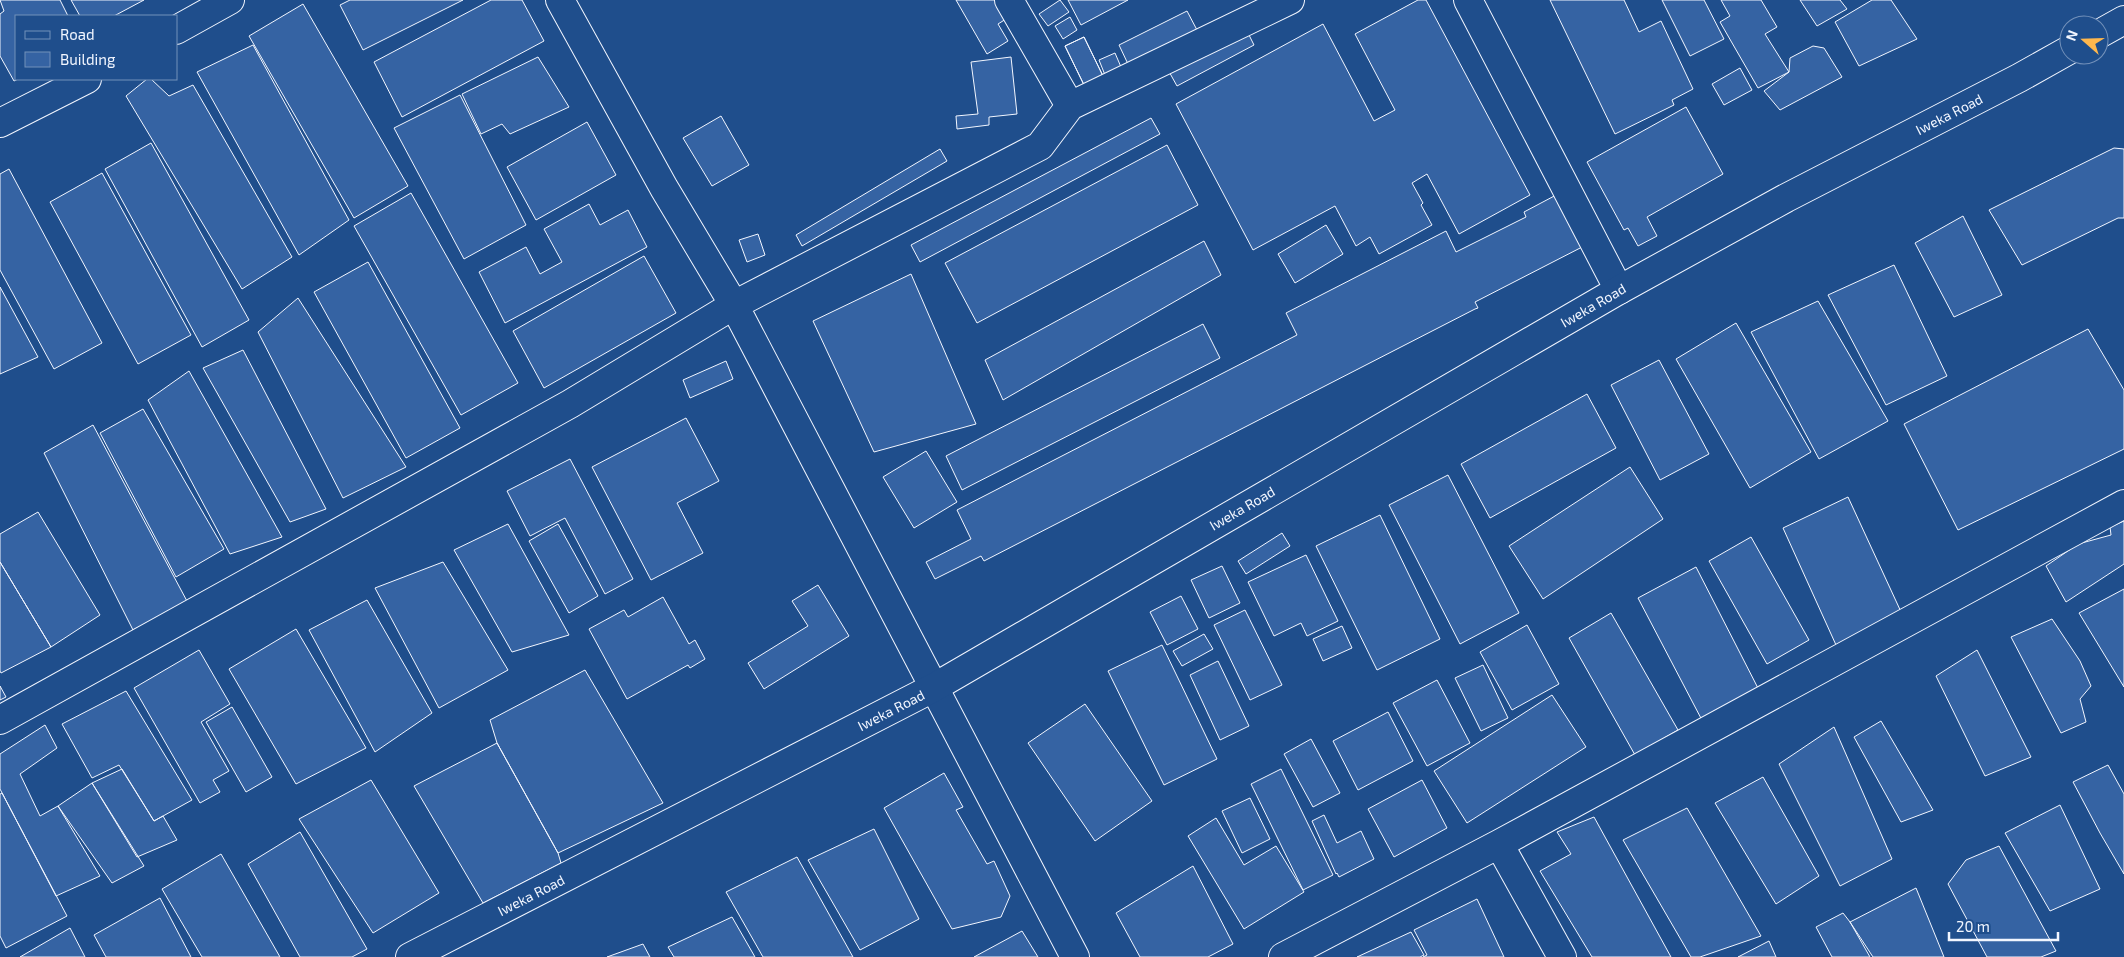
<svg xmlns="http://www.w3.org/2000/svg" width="2124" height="957" font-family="'Exo 2',sans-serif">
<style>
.building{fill:#3563a3;stroke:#f2f6ff}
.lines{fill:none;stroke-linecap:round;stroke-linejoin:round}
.minor-casing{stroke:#f2f6ff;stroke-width:30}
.major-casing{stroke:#f2f6ff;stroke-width:30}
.minor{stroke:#1f4e8c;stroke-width:28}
.major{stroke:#1f4e8c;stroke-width:28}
.labels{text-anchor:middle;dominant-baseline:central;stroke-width:4;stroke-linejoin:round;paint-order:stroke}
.street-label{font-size:14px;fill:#f2f6ff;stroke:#1f4e8c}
</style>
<rect width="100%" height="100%" fill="#1f4e8c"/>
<path class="building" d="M0,0h60l8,16h-52v63h2l-4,2 -14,-25v-42l4,-3z
M71,0h73l-30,16h-34z
M350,0h113l-100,50 -23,-45z
M491,0h31l22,41 -142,76 -28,-55z
M956,0h39l11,19 -8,5 10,17 -21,13z
M1060,0l9,12 -21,14 -9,-12z
M1068,0h60l-47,25z
M1418,0h8l104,195 -71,39 -32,-60 -15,9 11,20 -2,2 11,20 -53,29 -9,-17 -14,9 -21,-40 -82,44 -77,-146 147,-80 51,97 21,-11 -40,-76z
M1550,0h74l15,32 22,-11 32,68 -21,11 2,5 -59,29z
M1662,0h42l20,39 -34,17z
M1721,0h40l16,27 -12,7 24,38 -31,16 -38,-66 10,-6z
M1800,0h40l7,9 -30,17z
M1872,0h19l26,39 -58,27 -24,-44z
M303,4l105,182 -54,32 -105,-182z
M1187,11l10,19 -69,34 -9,-19z
M1070,17l7,13 -14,9 -8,-13z
M1245,27l9,18 -77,41 -10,-18z
M1084,37l20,41 -19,9 -20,-41z
M1084,37l20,41 -19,9 -20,-41z
M253,45l96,175 -50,35 -102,-183z
M1813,46l11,2 18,29 -62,33 -16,-19 25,-19 1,-14z
M1115,53l6,14 -16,8 -6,-15z
M538,57l31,50 -59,27 -8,-10 -21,10 -19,-40z
M1011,57l6,57 -28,3v8l-32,4 -1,-13 22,-2 -7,-52z
M1740,68l12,22 -28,15 -12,-21z
M147,79h4l18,17 24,-11 99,172 -50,32 -116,-193z
M460,95l66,130 -62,34 -70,-131z
M1686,107l37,67 -76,43 10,19 -19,10 -10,-18 -4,2 -37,-68z
M721,116l28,49 -37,21 -29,-48z
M1151,118l9,16 -240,128 -9,-17z
M587,122l29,53 -80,45 -29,-53z
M151,143l98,177 -47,27 -97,-178z
M1167,145l31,60 -221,118 -32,-60z
M2114,148l10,1v69h-6l-96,47 -33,-55z
M940,149l7,12 -145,85 -6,-11z
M9,169l93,174 -48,26 -54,-99v-96z
M102,173l89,162 -53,29 -88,-162z
M411,193l107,190 -57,32 -107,-189z
M1558,194l28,51 -111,57 3,6 -3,1 -491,252 -3,-5 -46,23 -9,-17 45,-23 -14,-29 340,-175 -11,-22 160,-82 10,21 70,-35 -2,-5z
M589,204l11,21 28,-15 19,37 -142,76 -26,-51 47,-25 14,27 22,-12 -18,-33z
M1963,216l39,79 -48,22 -39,-74z
M1326,225l17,29 -48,29 -17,-29z
M758,234l7,21 -18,7 -8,-22z
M1204,241l17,34 -218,125 -18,-40z
M644,256l32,57 -132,75 -31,-57z
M368,262l92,166 -54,30 -92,-166z
M1894,265l53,111 -61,29 -58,-110z
M911,274l65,150 -102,28 -61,-131z
M0,287l38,70 -38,17z
M298,298l108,169 -63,31 -85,-166z
M1818,301l70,120 -69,38 -68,-127z
M1736,323l75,129 -61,36 -74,-129z
M1203,324l17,34 -258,132 -16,-34z
M2088,329l36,61v59l-166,81 -54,-106z
M243,350l83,159 -36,13 -87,-154z
M1659,360l50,94 -49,26 -49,-95z
M726,361l7,18 -43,19 -7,-18z
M189,371l93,166 -52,17 -82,-154z
M1587,394l29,54 -126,70 -29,-54z
M143,409l81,140 -48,28 -76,-144z
M686,418l33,63 -42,22 26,50 -52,27 -59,-113z
M93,425l95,178 -55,27 -89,-177z
M926,451l31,51 -43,26 -31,-51z
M570,459l63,120 -28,15 -40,-76 -35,18 -23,-45z
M1630,467l33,52 -120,80 -34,-53z
M1448,475l71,138 -59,31 -71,-139z
M1848,497l54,117 -66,31 -53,-117z
M38,512l62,103 -49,32 -51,-85v-28z
M1380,515l60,124 -63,31 -61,-124z
M2124,521v43l-58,38 -20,-36 32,-22 33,-9 -1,-8z
M508,524l61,111 -57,17 -58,-102z
M558,524l40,72 -29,17 -40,-72z
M1282,533l8,13 -44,28 -8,-13z
M1751,537l58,103 -42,24 -58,-103z
M1306,555l32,66 -31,15 -6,-13 -27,13 -26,-54z
M0,562l51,85 -50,26 -1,-2z
M443,562l65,108 -69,38 -64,-120z
M1222,566l18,37 -31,15 -18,-38z
M1696,567l65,127 -57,30 -66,-126z
M818,585l31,51 -85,53 -16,-26 60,-37 -16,-25z
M2124,589v98l-45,-74z
M1181,596l17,33 -31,16 -17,-33z
M663,597l26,47 6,-4 10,19 -15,9 -2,-3 -61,34 -38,-70 35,-19 4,7z
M367,600l65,113 -57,39 -66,-122z
M1245,610l37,75 -32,15 -36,-75z
M1611,613l67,117 -43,25 -66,-117z
M2052,619l28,42 11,25 -11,13 6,23 -25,11 -50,-96z
M1527,625l32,59 -47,26 -32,-58z
M1342,626l10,22 -29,13 -10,-22z
M296,629l70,119 -70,36 -67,-115z
M1204,634l9,15 -31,17 -9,-15z
M1162,645l55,114 -53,26 -56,-114z
M199,650l31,54 -29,18 28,49 -16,9 7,12 -20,11 -66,-115z
M1977,650l54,107 -46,19 -49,-100z
M1218,661l31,65 -29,14 -30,-65z
M1483,665l25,53 -27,13 -26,-53z
M585,670l78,133 -105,50 -61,-110 -7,-23z
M1437,680l33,63 -43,23 -34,-63z
M0,686l6,11 -6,3z
M126,691l66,109 -38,21 -35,-56 -27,13 -30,-54z
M1552,695l34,52 -119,76 -33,-52z
M1085,704l67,97 -57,40 -67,-98z
M232,707l40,70 -26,15 -40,-70z
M1388,712l25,49 -55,29 -25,-49z
M1881,721l52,89 -32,12 -47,-85z
M45,725l12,23 -37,26 20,42 18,-10 42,70 -44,20 -56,-107v-35z
M1834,727l58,132 -52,27 -61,-122z
M1311,739l29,54 -27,14 -29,-53z
M497,743l61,110 3,10 -78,40 -69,-117z
M2108,765l16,29v80l-24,-41 -27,-51z
M122,769l32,52 9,-5 14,24 -40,17 -45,-74z
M1281,769l52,106 -30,15 -52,-106z
M944,773l19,34 -7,3 31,54 7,-3 16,35 -9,21 -49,12 -68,-121z
M1763,777l56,99 -43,28 -61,-101z
M371,780l68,113 -66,40 -74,-114z
M1422,780l25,48 -53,29 -26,-48z
M92,783l52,83 -32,17 -54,-77z
M2,793l65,123 -61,32 -6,-12v-142z
M1250,798l20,41 -28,14 -20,-42z
M2060,805l40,84 -50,22 -45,-78z
M1687,808l74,128 -61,21h-9l-68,-117z
M1324,815l13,28 24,-12 13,28 -35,18 -2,-4 -1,1 -24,-53z
M1594,817l77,140h-79l-52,-86 31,-17 -14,-22z
M1216,818l28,47 32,-19 28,46 -60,37 -56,-93z
M874,829l45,90 -59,31 -52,-90z
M300,832l67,117 -15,8h-52l-52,-93z
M1999,846l57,105 -15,6h-54l-39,-73 18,-24z
M221,854l59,103h-78l-40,-68z
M797,857l56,100h-90l-37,-65z
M1193,866l40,78 -25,13h-68l-24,-44z
M1916,888l28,69h-71l-23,-35z
M160,898l31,59h-85l-12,-22z
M1477,899l27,58h-81l4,-2 -13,-25z
M1843,913l7,9 20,35h-38l-16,-30z
M732,917l23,40h-81l-6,-10z
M70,928l15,29h-65z
M1022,931l16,26h-64z
M1411,932l13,23 -4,2h-63z
M1769,941l7,16h-38z
M643,944l7,13h-43z"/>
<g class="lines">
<g class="minor-casing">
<path id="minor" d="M560,0l104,188 70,117 341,652
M1009,0l61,106
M1468,0l151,290
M176,30l54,-30
M0,123l87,-44
M0,720l570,-316 164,-99 306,-159 30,-40 220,-106
M1499,844l63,113
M1283,957l216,-113 625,-340"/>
</g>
<g class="major-casing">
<path id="major" d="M2099,34l25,-14
M410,957l523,-269 686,-398 167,-92 233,-120 50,-28"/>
</g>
<use href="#minor" class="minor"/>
<use href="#major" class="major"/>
</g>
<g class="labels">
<g class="street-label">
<text transform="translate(1949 114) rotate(-27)">Iweka Road</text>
<text transform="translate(1593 305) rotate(-30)">Iweka Road</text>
<text transform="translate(1242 508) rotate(-30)">Iweka Road</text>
<text transform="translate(891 710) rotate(-27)">Iweka Road</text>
<text transform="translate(531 895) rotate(-27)">Iweka Road</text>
</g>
</g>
<rect x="15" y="15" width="162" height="65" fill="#1f4e8c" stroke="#7391ba"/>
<rect x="25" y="31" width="25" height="8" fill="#1f4e8c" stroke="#7391ba"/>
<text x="60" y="40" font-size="15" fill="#f2f6ff">Road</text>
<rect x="25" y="52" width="25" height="15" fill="#3563a3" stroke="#7391ba"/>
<text x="60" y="65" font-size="15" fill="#f2f6ff">Building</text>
<g transform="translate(2084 40) rotate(290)"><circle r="24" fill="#1f4e8c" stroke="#7391ba"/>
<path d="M0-4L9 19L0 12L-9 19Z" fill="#ffb74d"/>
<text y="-8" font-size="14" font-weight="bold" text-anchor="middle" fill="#f2f6ff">N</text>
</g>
<path d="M1949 932v8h109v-8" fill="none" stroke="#f2f6ff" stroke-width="2.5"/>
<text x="1956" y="932" font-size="15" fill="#f2f6ff" stroke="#1f4e8c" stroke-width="4" paint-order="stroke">20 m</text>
</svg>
